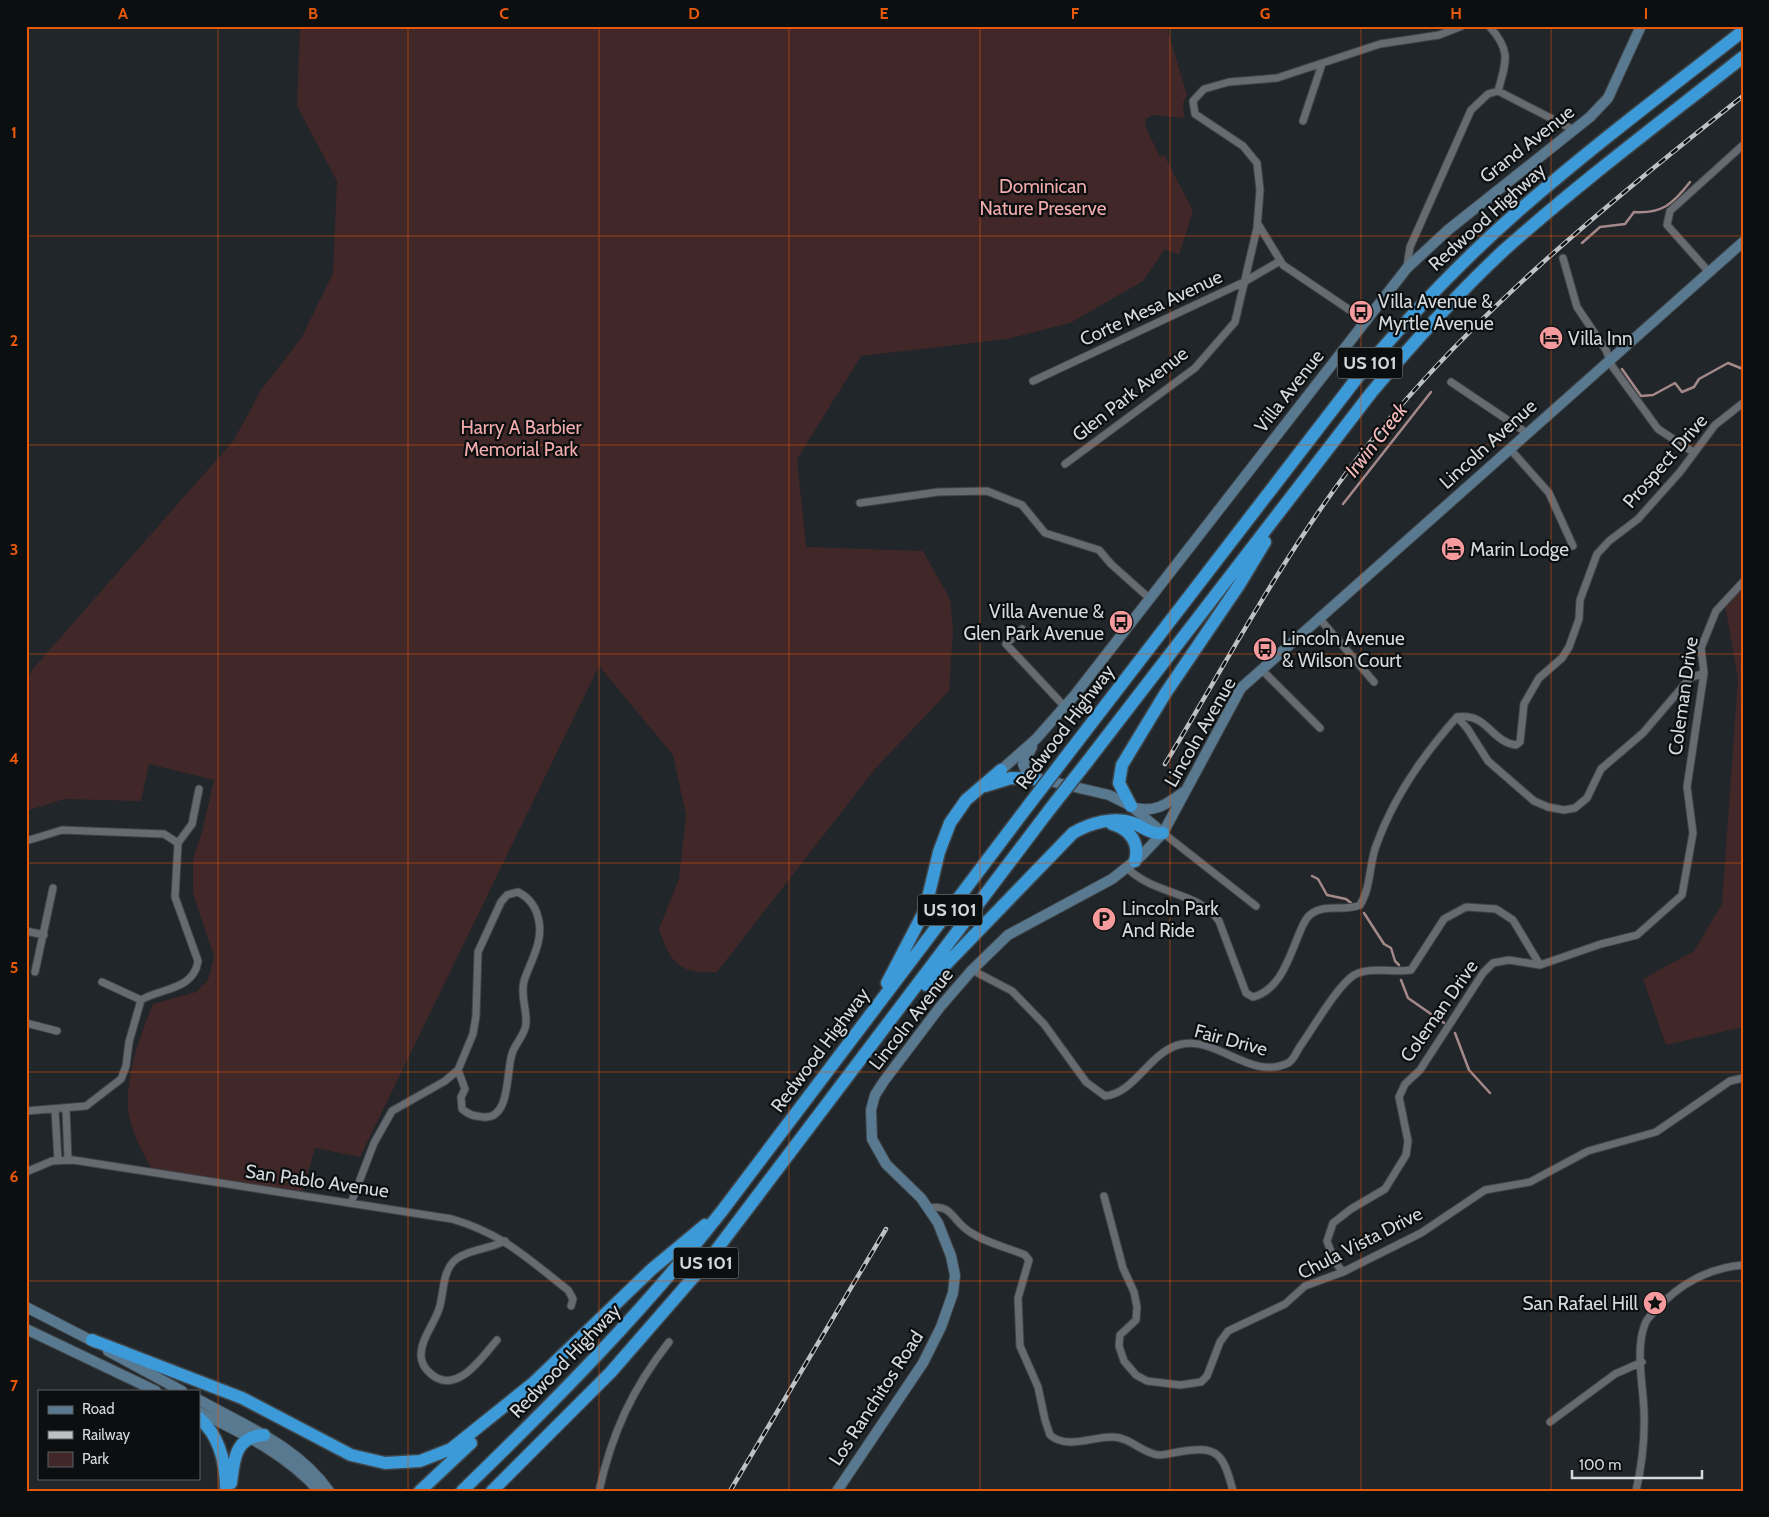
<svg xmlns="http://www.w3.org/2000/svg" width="1769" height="1517" font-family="Cabin,sans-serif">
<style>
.green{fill:#412728}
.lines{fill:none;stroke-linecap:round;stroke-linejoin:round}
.stream{stroke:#a5888a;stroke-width:2.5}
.street-casing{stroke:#3f4447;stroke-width:9}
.secondary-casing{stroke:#3f4447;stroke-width:12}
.highway-casing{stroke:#3f4447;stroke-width:15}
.street{stroke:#656b70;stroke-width:7}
.secondary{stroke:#597990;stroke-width:10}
.highway{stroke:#3c9ad9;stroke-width:12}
.rail-casing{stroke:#bdc1c4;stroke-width:4.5}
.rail{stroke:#0c0f10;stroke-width:2.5;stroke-dasharray:8;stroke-linecap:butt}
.highway-bridge-casing{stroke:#3f4447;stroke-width:15;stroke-linecap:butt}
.highway-bridge{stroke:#3c9ad9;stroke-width:12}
.grid{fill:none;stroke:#e8590c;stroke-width:1;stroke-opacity:0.55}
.labels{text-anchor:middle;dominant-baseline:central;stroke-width:4.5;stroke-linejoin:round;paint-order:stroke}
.shield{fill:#0c0f10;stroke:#999c9f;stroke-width:1}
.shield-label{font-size:18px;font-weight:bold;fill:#d6d9dc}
.street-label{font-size:19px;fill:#d6d9dc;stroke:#0c0f10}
.park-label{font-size:19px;fill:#f2abac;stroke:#0c0f10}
.poi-label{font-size:19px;fill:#d6d9dc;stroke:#0c0f10;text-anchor:start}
.water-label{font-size:20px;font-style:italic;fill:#f6bcbd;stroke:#0c0f10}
.neatline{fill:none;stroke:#e8590c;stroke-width:2}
.grid-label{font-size:16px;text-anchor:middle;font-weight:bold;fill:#e8590c}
</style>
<rect width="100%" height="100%" fill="#21262a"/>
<path class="green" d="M300,26h879l-12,3 20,66 -4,8 1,15 -31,-3 -7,4 -1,7 15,31 4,-2 29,56 -14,44 -14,-6 -22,32 -73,42 -63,16 -146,17 -64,103 9,88 117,4 27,48 3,31 -4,61 -74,78 -158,203c-38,2 -46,-8 -58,-43l20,-50 7,-64 -13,-60 -74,-89 -239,491 -45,-9 -14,48 -147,-23c-10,-19 -24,-41 -26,-64 -2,-35 12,-73 25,-105l43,-12 12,-12 6,-23 -21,-63v-36l8,-22 13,-56 -65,-16 -8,37 -77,-2 -38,12v-124l5,-16 203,-231 27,-50 41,-53 31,-64 4,-92 -40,-75z
M1743,587v440l-77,18 -23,-66 51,-28 28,-47 16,-225 -13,-74z"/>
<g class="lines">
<path class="stream" d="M1582,243l18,-16 25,-3 9,-12c28,2 39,-8 56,-30
M1622,369l19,27 12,-1 22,-12 7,9 12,-5 5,-8 29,-16 15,6
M1343,504l88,-112
M1312,876l6,3 9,16 19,4 5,4
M1364,913l20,31 7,4 4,13 4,4
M1401,980l7,18 36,25
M1455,1033l14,37 21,23"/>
<g class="street-casing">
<path id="street" d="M1489,26c23,25 17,36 9,65
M1303,121l19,-57
M1258,224l25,41 83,56
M1563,258l14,49 29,43 6,16 46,63 35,23
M1407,267l3,-20 61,-137 17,-16 10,-3 76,39
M1709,272l-42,-47 3,-14 73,-66
M1033,381l211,-99 36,-21
M1451,382l76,51
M1510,449l39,44 24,53
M1065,464l130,-96 40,-46 22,-94 3,-38 -3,-27 -14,-17 -48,-32 -2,-13 11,-12 25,-7 48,-4 103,-34 59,-9 23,-9
M860,503l78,-11 49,-1 35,14 23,28 54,17 12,14 38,34
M1319,618l55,64
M1022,629l-16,15 59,63
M1261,669l59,59
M1457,717l10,11 21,33 46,40 14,6 16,3 11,-2 12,-10 14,-29 42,-36 47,-55 14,-5
M1163,833l93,73
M26,841l36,-11 102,4 14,9 -3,54 23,64c-4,29 -37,27 -57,39l-12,42 -3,24 -5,13 -35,27 -60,5
M178,843l14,-19 7,-35
M1127,868c29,28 71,23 92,53l27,72 7,4c27,-7 36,-39 46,-63 3,-7 6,-16 12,-20 14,-11 34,-2 49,-9 11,-17 9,-40 16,-59 17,-48 47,-91 81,-129 30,-5 34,25 59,28l4,-3 4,-38 15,-26 23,-20 7,-11 10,-28 1,-19 17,-46 12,-13 29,-22 42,-47 35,-47 28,-22
M518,892c12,6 19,17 21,30 4,21 -9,40 -15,59 -4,15 3,27 2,42 0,11 -11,20 -14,31 -6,17 -1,66 -29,63 -9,-1 -14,-2 -21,-8l-1,-12 4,-8 -7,-19 15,-36 3,-18 2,-64 23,-50 6,-7z
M26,931l18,4
M972,970l40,21 32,33 42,58 19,14c31,-3 45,-46 77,-52 36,-7 69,37 106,19 5,-2 8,-10 11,-15 13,-18 38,-62 55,-73 16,-9 40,-2 57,-5l33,-51 22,-12 30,2 17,11 27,45
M35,972l18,-84
M102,982l39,18
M26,1023l31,8
M66,1109l2,51
M55,1110l3,50
M26,1172l26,-11 21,-1 379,59c51,15 75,39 116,71l5,9 -2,7
M1104,1196l19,72 11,24 3,15 -1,13 -16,15 -1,11 5,15 12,14 11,6 33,4 21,-3 6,-6 13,-34 8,-11 57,-27 20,-18 38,-14 78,-39 64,-43 45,-8 58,-31 68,-19 74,-51 13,-3
M351,1203l23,-60 18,-32 53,-30 13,-11
M929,1208c23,-5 23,13 41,24 16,11 36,15 55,23l4,5 -11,38 2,48 18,41 7,33 5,15c17,15 44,1 63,2 17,0 30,17 46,18 6,0 13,-2 19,-3 40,-7 45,1 55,39
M1343,1272l-8,-10 -8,-21 6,-18 18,-14 34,-20 21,-34 2,-14 -9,-44 6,-13 15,-14 63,-97 10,-10 16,-3 31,5 61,-21 36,-9 45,-40 11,-62 -6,-46 17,-114 -3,-25 15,-37 27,-29
M497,1340c-15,17 -40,56 -66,34 -6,-5 -10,-11 -10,-19 0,-16 13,-31 18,-46 5,-15 3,-35 14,-47 11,-12 37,-13 52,-21
M1550,1422l65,-48 27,-12
M599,1491c13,-58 33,-102 70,-149
M1636,1491c6,-26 9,-54 8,-80 -1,-27 -9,-61 1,-87 2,-6 8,-11 12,-15 22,-25 52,-41 86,-44"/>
</g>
<g class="secondary-casing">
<path id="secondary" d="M1032,747l-9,17 5,12 81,19 22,11 32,27
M1001,770l35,-31 38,-43 333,-428 41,-38 142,-113 18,-19 33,-72
M1135,808c22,5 33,-5 50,-17
M26,1307l70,36
M26,1329l130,62
M108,1351l74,40
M199,1400c47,26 98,46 130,91
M199,1412c43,21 87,42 120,79
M837,1491l86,-128 18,-36 12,-34 2,-18 -4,-19 -13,-33 -17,-25 -35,-34 -14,-25 -1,-29 4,-15 9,-14 56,-74 32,-37 36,-35 104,-56 29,-23 22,-23 78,-145 502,-446"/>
</g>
<g class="highway-casing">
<path id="highway" d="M1064,759l293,-381c49,-58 101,-114 158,-164 73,-64 151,-123 228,-183
M1087,762l284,-369c41,-49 84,-97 131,-141 77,-69 160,-131 241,-195
M985,786l26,-8 25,1
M1131,806l-12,-23 3,-18 43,-71 74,-109 26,-43
M1112,824c18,5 28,19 23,37
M887,983l38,-73 14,-58 11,-29 16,-23 35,-30
M926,985l147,-152c17,-10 41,-17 60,-10 11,4 18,12 30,10
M92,1340l150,58 109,57 34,8 35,-2 31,-12 81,-65
M527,1389l125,-120 53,-44
M199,1418c21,18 27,46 27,73
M231,1483c3,-24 4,-46 33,-48
M420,1491l51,-48
M462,1491c94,-91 179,-177 260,-280l306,-405
M492,1491l119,-119 100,-115 339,-448"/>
</g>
<use href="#street" class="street"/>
<use href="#secondary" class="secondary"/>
<use href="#highway" class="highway"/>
<g class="rail-casing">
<path id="rail" d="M1165,764c60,-99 115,-203 185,-296 110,-145 251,-259 393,-372
M730,1491l156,-262"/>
</g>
<use href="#rail" class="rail"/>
<g class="highway-bridge-casing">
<path id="highway-bridge" d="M1028,806l36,-47
M1050,809l37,-47"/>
</g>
<use href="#highway-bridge" class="highway-bridge"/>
</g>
<path class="grid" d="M218,26v1465M408,26v1465M599,26v1465M789,26v1465M980,26v1465M1170,26v1465M1361,26v1465M1551,26v1465M26,236h1717M26,445h1717M26,654h1717M26,863h1717M26,1072h1717M26,1281h1717"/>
<defs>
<g id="bus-disc" transform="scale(1.25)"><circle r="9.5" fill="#f59b9e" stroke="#0c0f10"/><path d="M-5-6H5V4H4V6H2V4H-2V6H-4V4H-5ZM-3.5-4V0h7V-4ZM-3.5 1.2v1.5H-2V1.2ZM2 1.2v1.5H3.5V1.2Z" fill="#111"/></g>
<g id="hotel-disc" transform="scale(1.25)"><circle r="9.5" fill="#f59b9e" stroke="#0c0f10"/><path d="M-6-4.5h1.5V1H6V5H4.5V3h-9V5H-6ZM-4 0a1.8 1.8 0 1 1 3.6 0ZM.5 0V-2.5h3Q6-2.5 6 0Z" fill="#111"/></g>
<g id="parking-disc" transform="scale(1.25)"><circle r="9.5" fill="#f59b9e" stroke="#0c0f10"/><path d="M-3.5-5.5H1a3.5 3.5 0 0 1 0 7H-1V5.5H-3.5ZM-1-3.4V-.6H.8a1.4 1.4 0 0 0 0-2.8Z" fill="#111"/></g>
<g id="sight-disc" transform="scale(1.25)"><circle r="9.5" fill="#f59b9e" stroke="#0c0f10"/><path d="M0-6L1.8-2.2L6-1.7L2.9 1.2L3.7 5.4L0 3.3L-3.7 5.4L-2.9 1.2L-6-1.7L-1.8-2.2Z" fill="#111"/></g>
</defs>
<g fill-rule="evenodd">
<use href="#bus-disc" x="1361" y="312"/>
<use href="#hotel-disc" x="1551" y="338"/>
<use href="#hotel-disc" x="1453" y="549"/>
<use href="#bus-disc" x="1121" y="622"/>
<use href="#bus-disc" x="1265" y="649"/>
<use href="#parking-disc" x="1104" y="919"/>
<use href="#sight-disc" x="1655" y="1303"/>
</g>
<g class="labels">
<g class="shield">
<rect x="1337.5" y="347.5" width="65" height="31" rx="4"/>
<rect x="917.5" y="894.5" width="65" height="31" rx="4"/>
<rect x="673.5" y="1247.5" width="65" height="31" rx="4"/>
</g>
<g class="shield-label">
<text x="1370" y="363">US 101</text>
<text x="950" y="910">US 101</text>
<text x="706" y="1263">US 101</text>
</g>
<g class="street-label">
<text transform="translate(1527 144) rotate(-38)">Grand Avenue</text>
<text transform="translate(1487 217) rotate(-42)">Redwood Highway</text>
<text transform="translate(1151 308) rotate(-25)">Corte Mesa Avenue</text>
<text transform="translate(1289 391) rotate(-52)">Villa Avenue</text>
<text transform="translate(1130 394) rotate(-38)">Glen Park Avenue</text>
<text transform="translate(1488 444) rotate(-42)">Lincoln Avenue</text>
<text transform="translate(1665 461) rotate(-49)">Prospect Drive</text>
<text transform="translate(1683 696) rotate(-82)">Coleman Drive</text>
<text transform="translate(1065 727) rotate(-53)">Redwood Highway</text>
<text transform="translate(1200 732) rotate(-60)">Lincoln Avenue</text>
<text transform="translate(1439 1011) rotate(-55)">Coleman Drive</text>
<text transform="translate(911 1019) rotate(-52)">Lincoln Avenue</text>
<text transform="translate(1231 1040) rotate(15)">Fair Drive</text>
<text transform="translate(820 1050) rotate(-53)">Redwood Highway</text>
<text transform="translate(317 1181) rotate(8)">San Pablo Avenue</text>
<text transform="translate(1360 1243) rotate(-27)">Chula Vista Drive</text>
<text transform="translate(565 1361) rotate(-46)">Redwood Highway</text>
<text transform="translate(876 1398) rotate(-57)">Los Ranchitos Road</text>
</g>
<g class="park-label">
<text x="1043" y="186">Dominican<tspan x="1043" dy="22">Nature Preserve</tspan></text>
<text x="521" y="427">Harry A Barbier<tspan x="521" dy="22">Memorial Park</tspan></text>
</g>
<g class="poi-label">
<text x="1378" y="301">Villa Avenue &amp;<tspan x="1378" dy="22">Myrtle Avenue</tspan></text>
<text x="1568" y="338">Villa Inn</text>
<text x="1470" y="549">Marin Lodge</text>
<text x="1104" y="611" text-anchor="end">Villa Avenue &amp;<tspan x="1104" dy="22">Glen Park Avenue</tspan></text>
<text x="1282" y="638">Lincoln Avenue<tspan x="1282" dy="22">&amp; Wilson Court</tspan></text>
<text x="1122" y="908">Lincoln Park<tspan x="1122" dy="22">And Ride</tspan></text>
<text x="1638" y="1303" text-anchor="end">San Rafael Hill</text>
</g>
<g class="water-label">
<text transform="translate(1376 440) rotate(-52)">Irwin Creek</text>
</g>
</g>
<rect width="1769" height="1517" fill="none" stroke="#0c0f10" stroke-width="55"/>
<rect x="38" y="1390" width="162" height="90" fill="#0c0f10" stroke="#5d6062"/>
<rect x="48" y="1406" width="25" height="8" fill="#597990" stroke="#5d6062"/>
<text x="82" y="1414" font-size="15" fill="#d6d9dc">Road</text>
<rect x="48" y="1431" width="25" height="8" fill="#bdc1c4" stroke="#5d6062"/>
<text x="82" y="1440" font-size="15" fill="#d6d9dc">Railway</text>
<rect x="48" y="1452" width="25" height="15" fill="#412728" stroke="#5d6062"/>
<text x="82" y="1464" font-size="15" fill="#d6d9dc">Park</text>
<path d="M1572 1470v8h130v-8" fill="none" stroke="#d6d9dc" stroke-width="2.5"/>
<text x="1579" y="1470" font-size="15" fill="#d6d9dc" stroke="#0c0f10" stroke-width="4" paint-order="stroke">100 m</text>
<rect x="28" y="28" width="1714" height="1462" class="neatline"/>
<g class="grid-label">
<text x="123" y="19">A</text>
<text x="313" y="19">B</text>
<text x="504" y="19">C</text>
<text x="694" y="19">D</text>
<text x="884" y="19">E</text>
<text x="1075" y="19">F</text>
<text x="1265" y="19">G</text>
<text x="1456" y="19">H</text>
<text x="1646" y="19">I</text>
<text x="14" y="138">1</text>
<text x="14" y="346">2</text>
<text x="14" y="555">3</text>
<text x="14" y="764">4</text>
<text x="14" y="973">5</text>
<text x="14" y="1182">6</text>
<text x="14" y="1391">7</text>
</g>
</svg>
